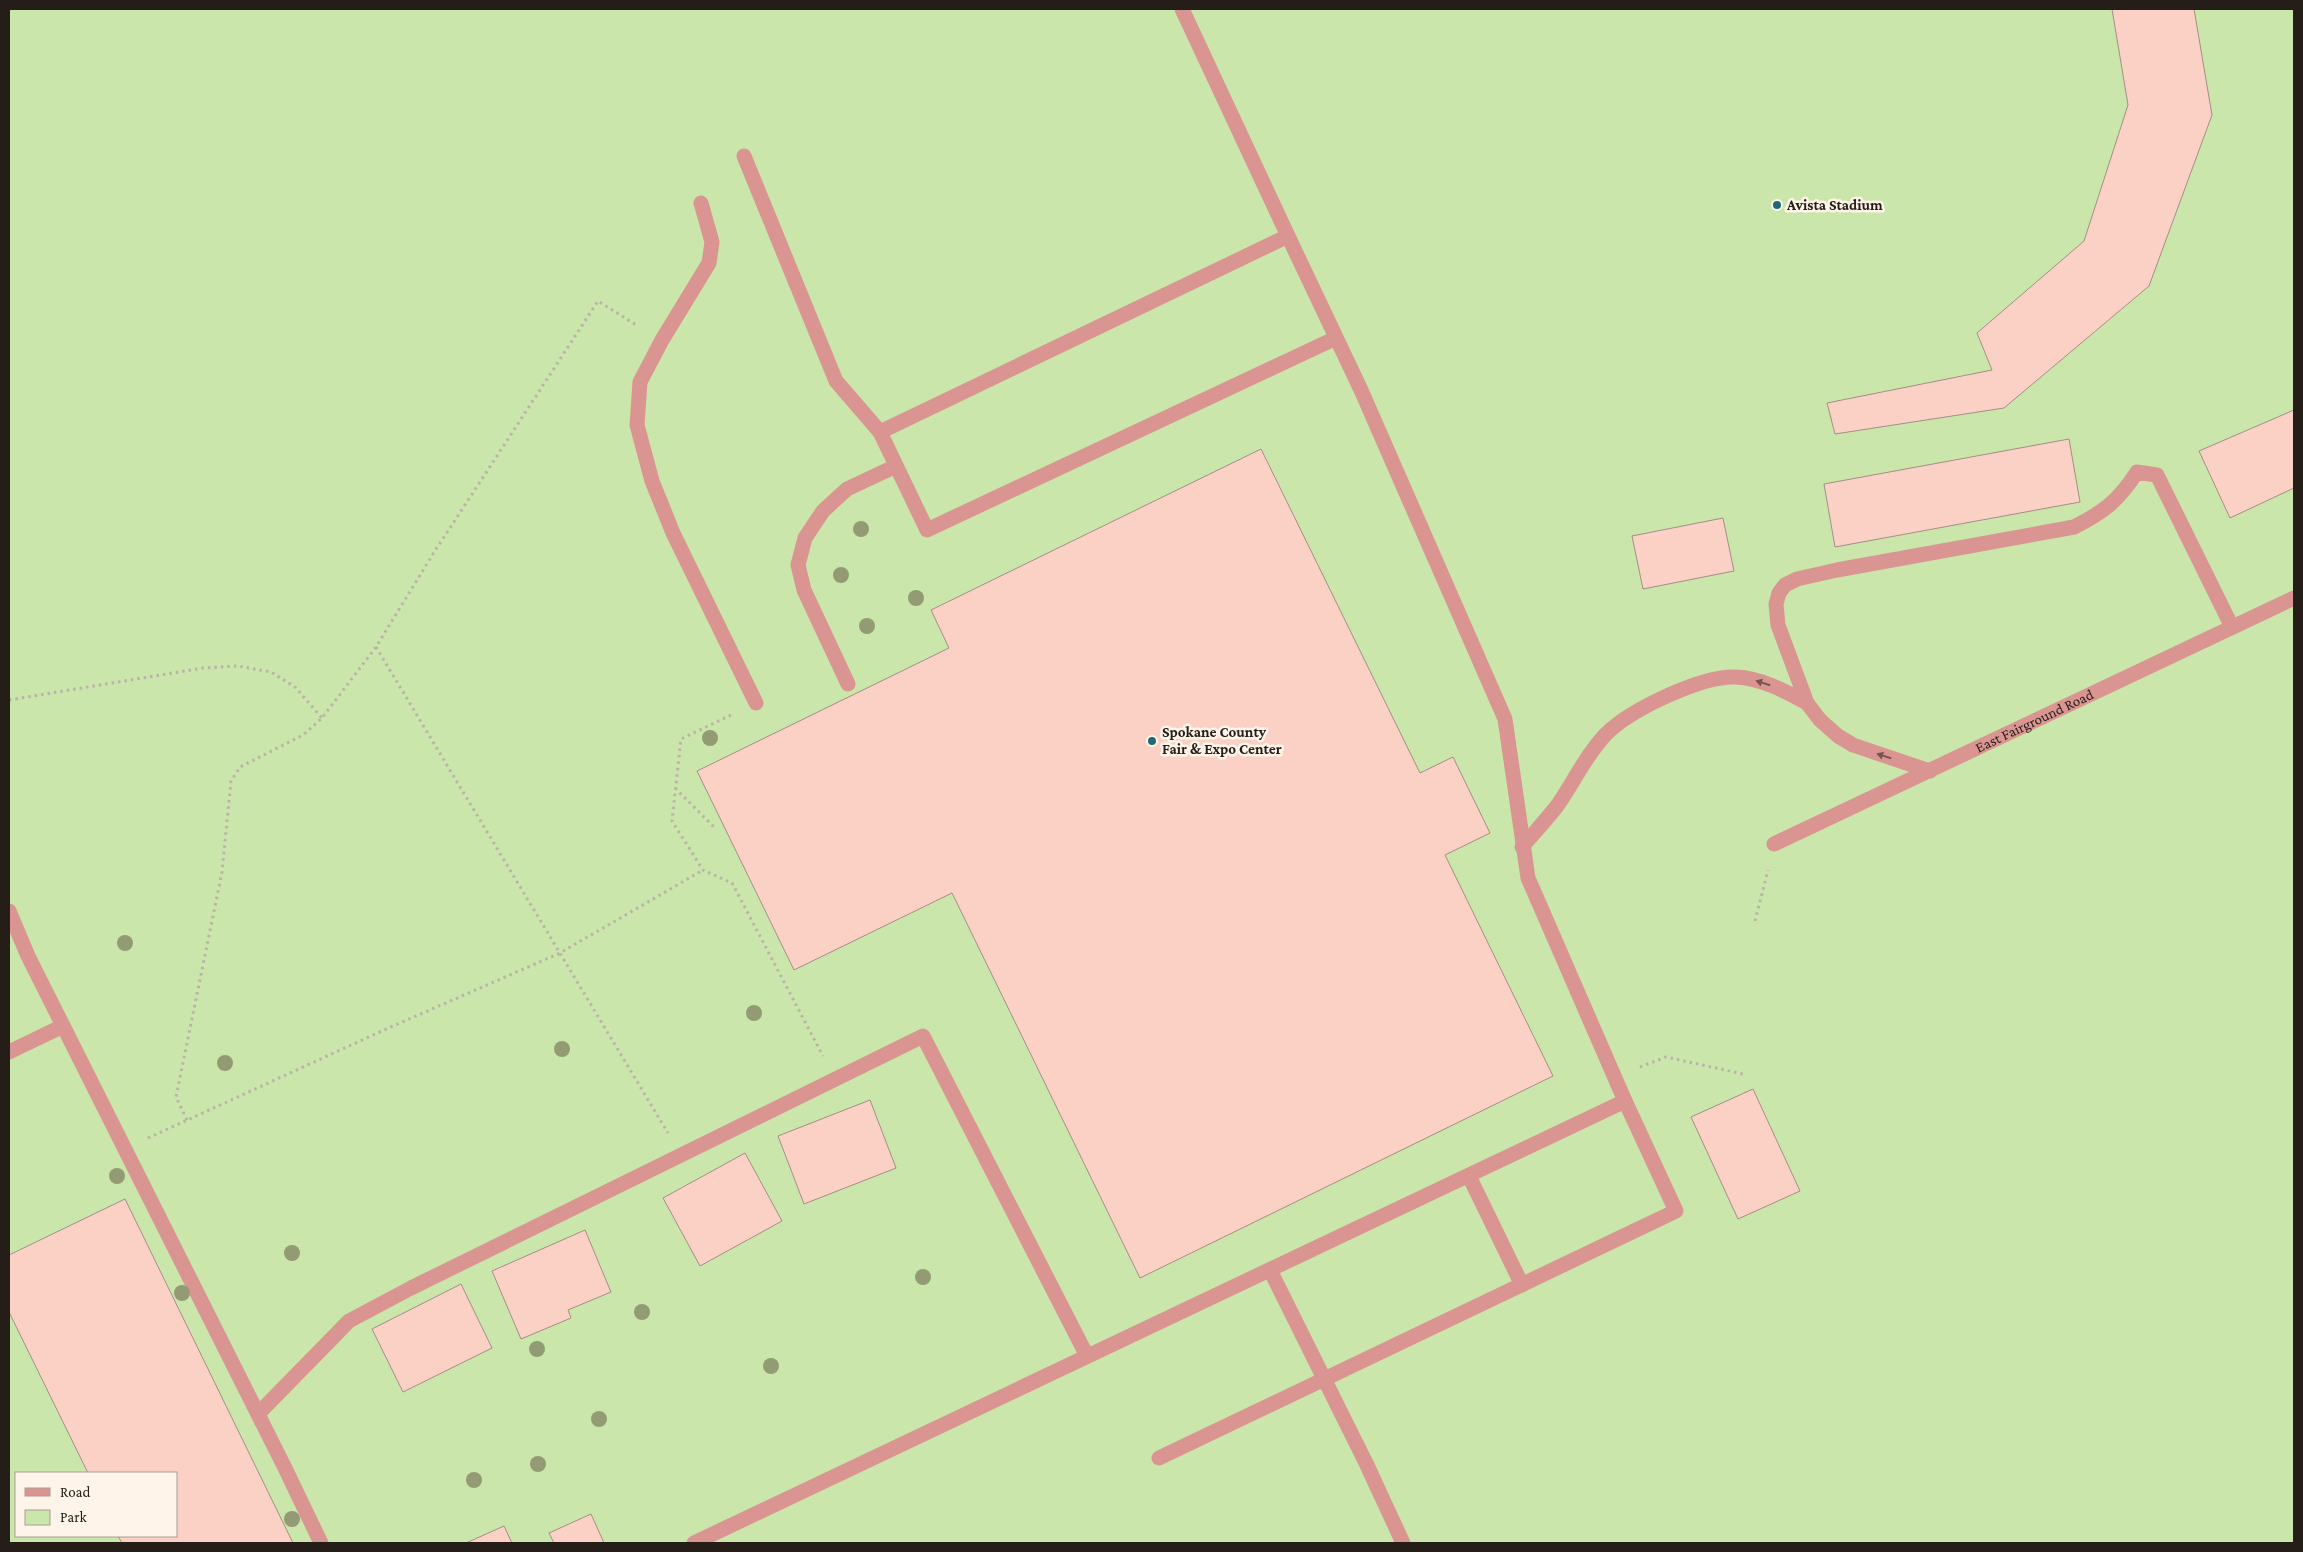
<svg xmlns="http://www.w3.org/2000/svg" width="2303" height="1552" font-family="'Crimson Pro',serif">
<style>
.green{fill:#cae6ab;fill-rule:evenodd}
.building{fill:#fbd1c6;stroke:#a58d87}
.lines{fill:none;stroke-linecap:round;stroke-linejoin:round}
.path{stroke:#bbb2a8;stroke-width:3;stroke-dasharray:2.5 4;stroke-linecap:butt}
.minor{stroke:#da9593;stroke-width:15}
.tree{fill:#929b73}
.oneway{fill:#76544f}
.poi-dot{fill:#1f6a72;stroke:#fef4e9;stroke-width:2}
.labels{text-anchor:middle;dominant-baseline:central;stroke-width:5;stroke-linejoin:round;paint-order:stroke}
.poi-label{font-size:15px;font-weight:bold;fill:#251e18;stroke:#fef4e9;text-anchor:start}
.street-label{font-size:15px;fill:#251e18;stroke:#fef4e9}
</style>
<rect width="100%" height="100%" fill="#fef4e9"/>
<path class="green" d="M9,9h2285v1534h-2285zM16,1473h160v63h-160z"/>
<path class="building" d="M2112,9h82l18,106 -63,171 -145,122 -169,26 -8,-31 165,-33 -15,-37 107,-92 44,-136z
M2294,410v78l-64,30 -31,-67z
M2069,439l11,63 -245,45 -11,-63z
M1261,449l159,324 33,-16 37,76 -45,22 108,221 -413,202 -188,-385 -158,77 -97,-199 252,-123 -18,-38z
M1723,518l11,53 -91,18 -11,-53z
M1753,1089l47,102 -62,28 -47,-102z
M870,1100l26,68 -92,36 -26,-68z
M745,1153l37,68 -82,45 -37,-68z
M125,1199l168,344h-171l-4,-7h58v-63h-88l-79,-161v-57z
M585,1230l26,62 -43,18 3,8 -50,21 -29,-68z
M461,1284l31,64 -89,44 -31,-63z
M591,1514l13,29h-50l-5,-10z
M504,1526l8,17h-46z"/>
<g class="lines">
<path class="path" d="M376,647l292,486
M9,700l194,-32 35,-2 33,6 24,15 27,31
M731,715l-50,24 -9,82 31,49 29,13 91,173
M675,788l39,39
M1755,921l13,-51
M1640,1067l26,-10 77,17
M187,1120l-11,-23 46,-225 9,-91 9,-14 63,-32 19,-17 54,-71 57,-93 165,-253 40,25
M148,1138l236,-108 176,-77 143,-83"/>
<g class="minor">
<path d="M1182,9l106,227"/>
<path d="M744,156l92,225 44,51"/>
<path d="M701,203l11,39 -3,21 -47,77 -22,42 -3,43 15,56 21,52 83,170"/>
<path d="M848,684l-44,-94 -6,-25 7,-27 18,-27 24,-22 49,-23"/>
<path d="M1930,771l-77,-26 -15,-9 -18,-16 -13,-17 -29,-78 -2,-21 3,-11 6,-8 12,-6 40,-9 237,-43c30,-15 44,-26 63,-55l20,3 75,152"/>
<path id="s1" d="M1774,844l520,-246"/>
<path d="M1522,847c12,-14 24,-27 35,-41 17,-24 28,-50 49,-72 24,-24 96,-59 130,-57 25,1 49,14 71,26"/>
<path d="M9,911l19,45 256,510 37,77"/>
<path d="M9,1052l54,-26"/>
<path d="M1469,1176l53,109"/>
<path d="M1270,1270l96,193 37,80"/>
<path d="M258,1414l91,-93 62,-33 512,-252 164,320"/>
<path d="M1159,1458l517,-247 -51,-110"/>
<path d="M694,1543l931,-442 -97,-223 -23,-159 -144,-329 -73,-154 -408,196 47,98 409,-192"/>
</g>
</g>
<g class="tree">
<circle cx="861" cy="529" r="8"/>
<circle cx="841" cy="575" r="8"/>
<circle cx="916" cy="598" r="8"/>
<circle cx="867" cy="626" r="8"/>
<circle cx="710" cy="738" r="8"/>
<circle cx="125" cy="943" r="8"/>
<circle cx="754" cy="1013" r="8"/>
<circle cx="562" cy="1049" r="8"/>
<circle cx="225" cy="1063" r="8"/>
<circle cx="117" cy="1176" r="8"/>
<circle cx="292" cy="1253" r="8"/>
<circle cx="923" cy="1277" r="8"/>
<circle cx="182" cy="1293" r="8"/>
<circle cx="642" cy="1312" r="8"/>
<circle cx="537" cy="1349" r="8"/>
<circle cx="771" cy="1366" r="8"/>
<circle cx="599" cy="1419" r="8"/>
<circle cx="538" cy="1464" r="8"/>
<circle cx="474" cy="1480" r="8"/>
<circle cx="292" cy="1519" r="8"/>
</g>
<defs><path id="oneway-solid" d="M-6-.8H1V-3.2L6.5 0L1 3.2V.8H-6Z" transform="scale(1.25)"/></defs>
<g class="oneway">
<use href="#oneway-solid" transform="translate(1763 683) rotate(-163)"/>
<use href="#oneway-solid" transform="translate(1884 756) rotate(-162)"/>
</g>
<g class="poi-dot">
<circle cx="1777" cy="205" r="5"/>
<circle cx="1152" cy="741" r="5"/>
</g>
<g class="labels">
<g class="poi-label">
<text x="1787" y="205">Avista Stadium</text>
<text x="1162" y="732">Spokane County<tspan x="1162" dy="17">Fair &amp; Expo Center</tspan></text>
</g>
<g class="street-label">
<text stroke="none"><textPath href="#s1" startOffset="288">East Fairground Road</textPath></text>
</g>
</g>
<rect width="2303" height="1552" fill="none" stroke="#251e18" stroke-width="20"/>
<rect x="15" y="1472" width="162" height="65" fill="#fef4e9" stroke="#a79e95"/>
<rect x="25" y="1488" width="25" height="8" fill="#da9593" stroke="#a79e95"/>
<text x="60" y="1497" font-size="15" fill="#251e18">Road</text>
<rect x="25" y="1510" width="25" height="15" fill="#cae6ab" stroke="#a79e95"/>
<text x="60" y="1522" font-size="15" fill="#251e18">Park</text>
</svg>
